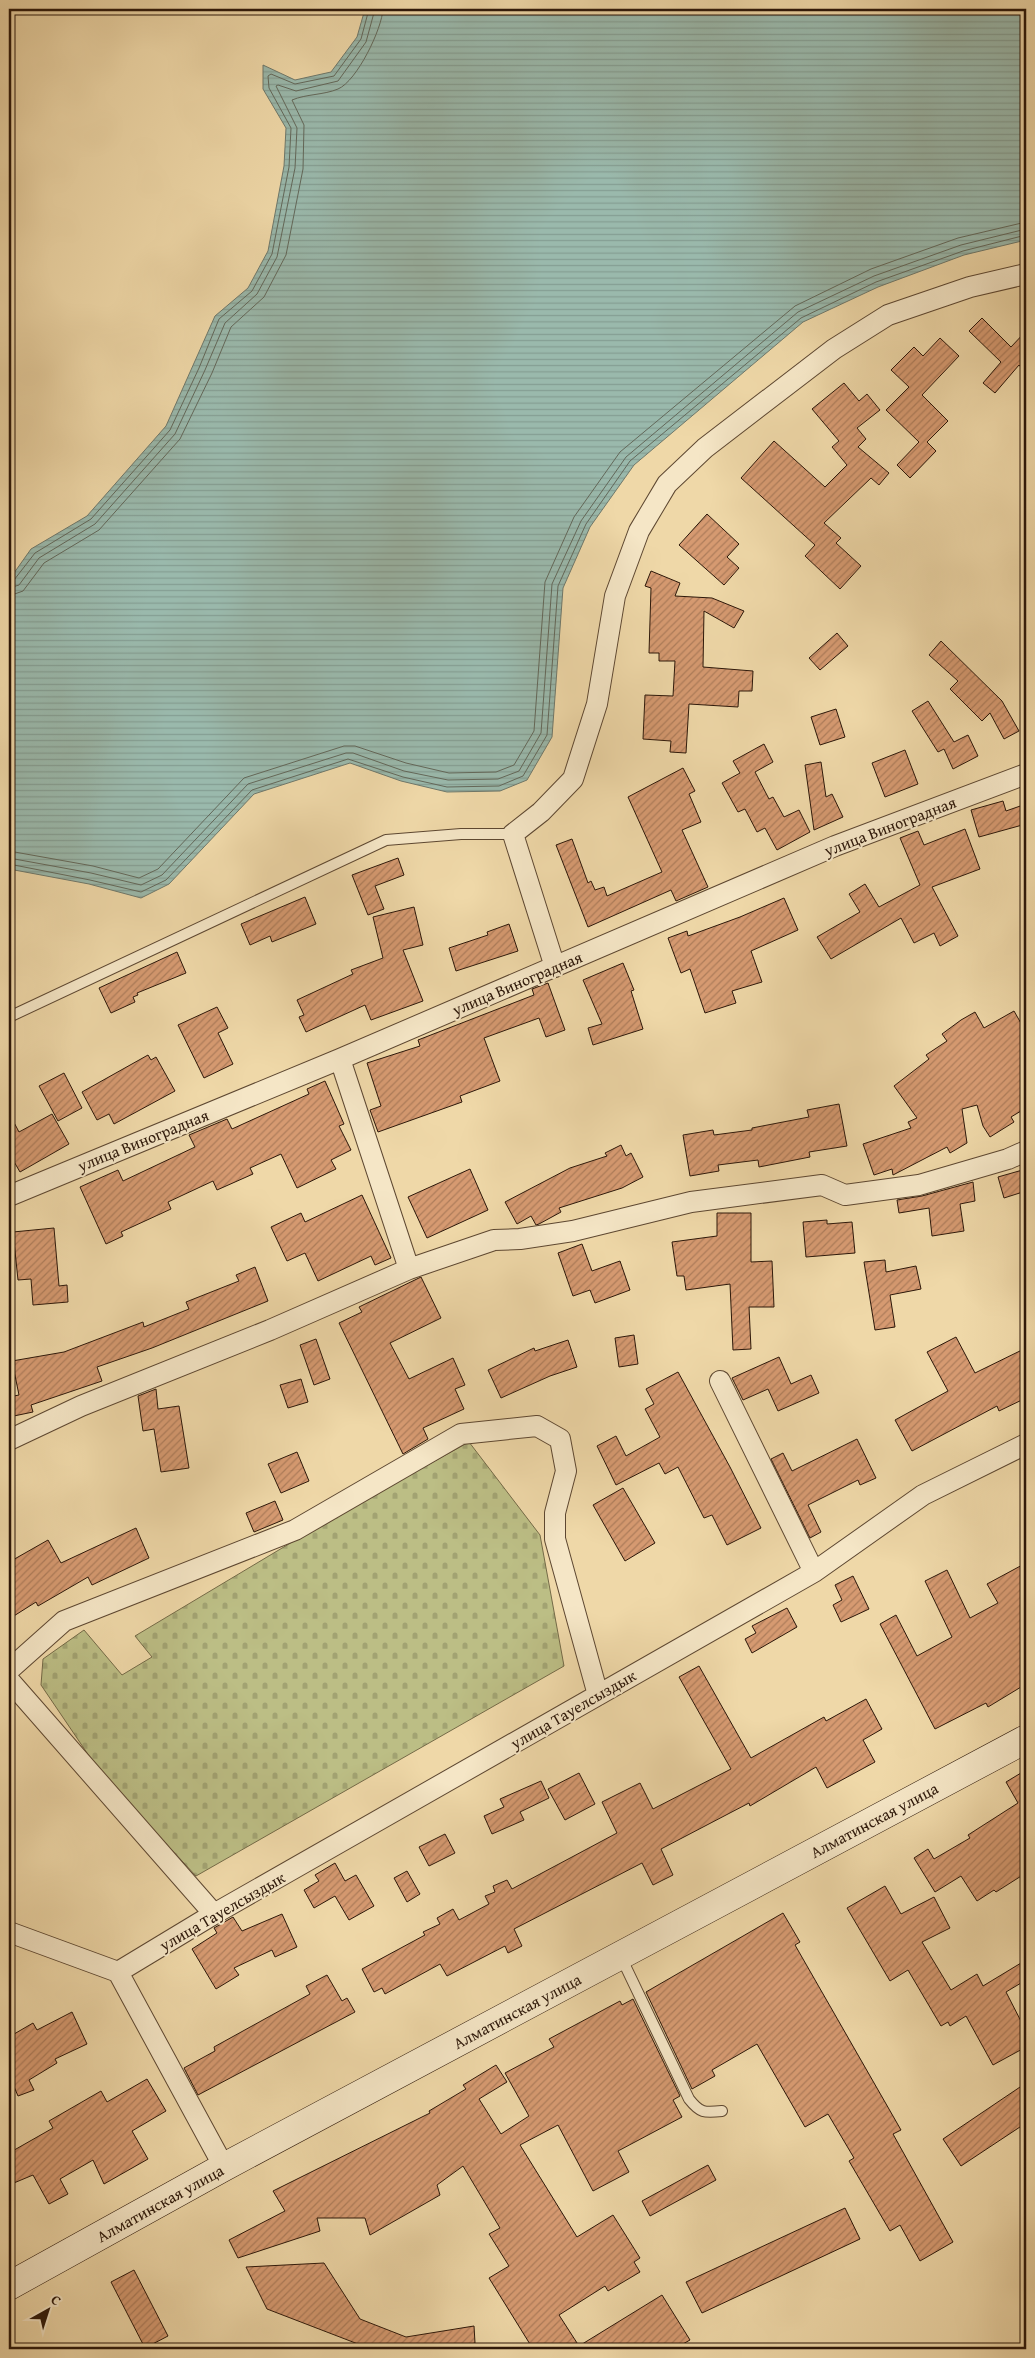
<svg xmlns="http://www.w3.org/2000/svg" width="1035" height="2358" font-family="'Gentium Book Plus',serif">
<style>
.cemetery{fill:url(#cemetery-stones);stroke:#746a47}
.water{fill:url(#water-rules);stroke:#6e786b}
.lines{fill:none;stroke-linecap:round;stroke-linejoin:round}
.shore{stroke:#63685a;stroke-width:1}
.building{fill:url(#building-hatch);stroke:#2c1709}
.lane-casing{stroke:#5d4731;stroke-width:12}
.street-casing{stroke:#5d4731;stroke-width:22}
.secondary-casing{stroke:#2c1709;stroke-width:29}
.lane{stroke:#f5e6c6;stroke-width:10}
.street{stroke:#f5e6c6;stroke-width:20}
.secondary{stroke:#f5e6c6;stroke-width:28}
.labels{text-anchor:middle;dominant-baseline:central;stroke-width:4;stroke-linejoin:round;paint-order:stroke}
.street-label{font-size:16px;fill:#2c1709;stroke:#f5e6c6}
</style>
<defs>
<pattern id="cemetery-stones" width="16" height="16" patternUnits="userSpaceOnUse" patternTransform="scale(1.25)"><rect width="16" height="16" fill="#bcbe85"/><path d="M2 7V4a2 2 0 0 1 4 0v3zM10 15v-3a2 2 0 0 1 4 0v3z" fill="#a2a372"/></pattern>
<pattern id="water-rules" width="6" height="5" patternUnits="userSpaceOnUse" patternTransform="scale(1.25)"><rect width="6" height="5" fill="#9ab9ac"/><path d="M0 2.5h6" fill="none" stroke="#859e93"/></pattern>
<pattern id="building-hatch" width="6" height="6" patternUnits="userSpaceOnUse" patternTransform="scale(1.25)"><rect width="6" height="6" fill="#d69a71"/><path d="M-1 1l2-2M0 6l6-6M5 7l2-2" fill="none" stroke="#ae7d5b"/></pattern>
</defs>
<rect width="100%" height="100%" fill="#efd8a8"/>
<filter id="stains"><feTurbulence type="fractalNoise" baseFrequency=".004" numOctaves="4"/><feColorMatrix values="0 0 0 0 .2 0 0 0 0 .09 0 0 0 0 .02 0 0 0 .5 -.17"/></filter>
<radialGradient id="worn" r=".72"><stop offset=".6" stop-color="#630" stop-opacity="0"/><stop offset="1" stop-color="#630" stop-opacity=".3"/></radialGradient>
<path class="cemetery" d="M469,1442l71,93 24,131 -368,210 -94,-101 -61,-90 2,-26 41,-29 38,45 30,-18 -17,-21 209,-125z"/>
<path class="water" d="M365,9h661v231l-62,15 -86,32 -75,35 -169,143 -44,62 -27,61 -11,149 -25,43 -27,11 -53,1 -46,-11 -51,-18 -96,31 -85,90 -28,14 -52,-14 -80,-15v-289l22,-31 56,-33 79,-90 49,-110 33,-28 20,-37 16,-85 2,-38 -23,-39v-24l32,15 36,-8 26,-35z"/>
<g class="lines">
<path class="shore" d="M9,582l5,-2 21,-27 56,-34 79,-89 29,-62 20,-49 33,-28 20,-37 17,-87 2,-39 -22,-40 -1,-12 3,-2 24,10 39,-8 27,-37 8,-30
M9,588l10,-3 20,-27 56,-34 80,-90 30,-64 20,-47 32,-29 20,-37 18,-89 2,-40 -21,-42 2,-1 18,6 42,-10 28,-39 9,-33
M9,596l14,-5 21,-28 55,-33 81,-91 32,-66 19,-46 33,-30 22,-42 17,-86 1,-44 -12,-25c14,-6 32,-5 46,-11 19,-8 44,-60 45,-80
M9,851l84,15 46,12 19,-9 86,-91 100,-32h11l51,17 43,10 47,-1 18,-7 20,-34 11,-149 29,-65 46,-65 175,-146 76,-37 87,-31 68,-16
M9,858l82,15 50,12 21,-10 86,-91 98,-31h7l51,18 44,9 50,-1 21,-8 22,-38 11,-149 29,-63 45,-64 172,-145 76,-36 87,-31 65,-16
M9,864l81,16 51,12 25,-12 86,-90 96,-31 55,18 44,10 52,-1 24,-10 24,-41 11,-149 28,-62 44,-63 171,-143 75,-36 87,-31 63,-16"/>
</g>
<path class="building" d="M982,318l29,29 15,-16v42l-7,-8 -24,28 -12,-10 18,-21 -32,-31z
M940,338l19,18 -37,39 26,26 -21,21 9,9 -26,27 -13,-13 22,-23 -33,-32 23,-23 -18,-17 23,-23 9,9z
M844,383l15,18 8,-7 13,16 -23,18 9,11 -8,8 31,26 -10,12 -8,-7 -47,45 17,15 -5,5 25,23 -21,23 -35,-33 10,-11 -74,-67 33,-37 51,46 22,-22 -15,-18 7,-6 -27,-32z
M707,514l32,30 -12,13 12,11 -15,17 -45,-40z
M651,571l29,12 -5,13 37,2 32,13 -10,17 -30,-17 -1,56 50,4 -1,20h-13l-1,16 -49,-3 -3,49 -16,-1 1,-11 -28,-2 2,-44 28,1 2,-35h-16v-8h-10l2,-65 -6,-2z
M837,633l11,13 -28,24 -11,-12z
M941,641l61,60 17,30 -15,8 -14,-26 -8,8 -32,-32 8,-8 -29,-26z
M928,701l26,41 14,-7 10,21 -25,13 -9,-20 -6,3 -26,-41z
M836,709l9,28 -25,8 -9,-28z
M764,744l9,18 -18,10 14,27 4,-2 11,20 15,-7 11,22 -33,18 -12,-22 -8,4 -12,-23 -7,3 -16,-29 18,-10 -7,-12z
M905,750l13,34 -33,13 -13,-34z
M821,762l5,35 6,-3 11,23 -29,13 -9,-65z
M683,768l12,23 -6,3 12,28 -19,8 26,57 -32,14 -5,-11 -83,37 -32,-82 16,-6 16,44 3,-2 4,9 9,-3 3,9 55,-24 -34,-75z
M1003,801l3,10 20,-7v20l-47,13 -8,-27z
M965,829l15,40 -48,18 26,49 -18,10 -6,-13 -20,10 -13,-25 -70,41 -14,-22 43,-25 -11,-18 16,-10 14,23 41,-22 -20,-47 18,-7 6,14z
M398,858l6,17 -29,11 9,23 -16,6 -16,-40z
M305,897l11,27 -44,18 -2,-6 -20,9 -9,-21z
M784,898l14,32 -47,21 11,31 -30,9 4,12 -31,10 -15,-44 -9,4 -13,-35 19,-7 1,5 52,-19z
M414,907l9,38 -20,5 20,51 -52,19 -6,-15 -59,27 -7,-15 5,-2 -7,-15 56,-26 -2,-4 32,-12 -10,-41z
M509,924l9,27 -62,20 -7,-23 39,-13 -1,-3z
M177,952l9,21 -49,20 1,2 -5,2 2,5 -24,11 -12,-25z
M623,963l11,27 -3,1 12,38 -50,16 -5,-17 14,-4 -19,-44z
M548,983l17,47 -19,7 -7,-19 -55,20 16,43 -40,15 2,6 -84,30 -8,-22 11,-4 -14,-43 53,-17 -2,-6 116,-45 -2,-6z
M217,1007l11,21 -10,5 15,31 -29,14 -26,-53z
M1014,1011l12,21v76l-15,9 3,5 -24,15 -7,-11 -6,-21 -15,4 5,34 -17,10 -3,-6 -54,28 -1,-6 -18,6 -11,-31 48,-16 -3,-6 9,-4 -23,-32 35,-27 -3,-4 21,-14 -5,-7 19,-14 14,-8 9,16z
M148,1055l3,5 5,-3 19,34 -61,33 -5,-10 -12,6 -15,-28z
M64,1073l18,35 -24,13 -19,-35z
M325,1081l19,43 -5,2 12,24 -20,10 5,9 -39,19 -16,-34 -31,14 3,6 -36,16 -4,-9 -45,21 3,7 -50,23 2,4 -17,8 -26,-57 38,-17 5,11 72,-34 -6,-12 38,-16 5,10 77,-35 -2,-5z
M839,1104l8,42 -38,6 1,5 -51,10 -1,-7 -40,5 1,6 -29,5 -7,-41 30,-5 1,5 38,-5v-2l57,-11 -2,-7z
M9,1113l10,19 33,-18 17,30 -49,28 -11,-19z
M621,1145l5,11 5,-3 12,24 -21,11 -63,20 2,4 -22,12 -3,1 -5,-9 -14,8 -12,-22 65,-34 37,-12 -2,-3z
M470,1169l18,41 -61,28 -19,-41z
M1026,1169v22l-22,7 -6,-21z
M973,1182l2,19 -15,3 4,27 -32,5 -3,-28 -30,5 -2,-13 25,-4z
M362,1195l29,63 -16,7 -4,-9 -53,25 -13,-28 -18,8 -16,-34 30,-14 4,9z
M717,1213h34v49l21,-1 2,46h-25l2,42 -18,1 -3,-66 -44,6 -2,-14h-7l-5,-34 45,-6z
M827,1220v4l25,-2 3,31 -49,4 -3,-35z
M54,1228l5,58 8,-1 1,17 -35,3 -2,-26 -13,1 -5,-48z
M582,1244l10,27 28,-10 10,29 -35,13 -5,-13 -17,6 -15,-43z
M885,1260l1,12 30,-6 5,23 -31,6 5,32 -20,3 -11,-68z
M255,1267l13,34 -116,47 -55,19 5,14 -71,24 2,7 -24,5v-20l10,-2 -7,-34 52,-9 79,-30 1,5 45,-18 -3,-7 53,-21 -3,-6z
M421,1277l20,41 -51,25 19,36 44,-21 12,27 -10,4 9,20 -41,19 5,11 -25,15 -64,-131 23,-11 -3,-5z
M634,1335l4,29 -19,3 -4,-29z
M956,1337l19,36 51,-25v50l-27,13 -2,-5 -85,45 -17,-31 53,-29 -21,-39z
M316,1339l14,40 -16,6 -14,-40z
M568,1340l9,27 -27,9 -49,22 -13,-28 46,-22 1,3z
M779,1357l12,27 20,-9 8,18 -41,18 -10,-22 -25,11 -11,-22z
M678,1372l52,95 31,61 -34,17 -15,-30 -8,3 -26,-51 -13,7 -6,-11 -43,22 -19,-39 19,-10 10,20 34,-19 -15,-28 9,-5 -8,-15z
M301,1379l7,23 -20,6 -8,-23z
M156,1389l2,20 21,-3 10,62 -28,4 -7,-43 -11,2 -5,-35z
M857,1439l19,39 -16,7 -2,-5 -50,25 13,27 -11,6 -39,-79 12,-6 9,18z
M297,1452l12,29 -28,12 -13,-29z
M623,1488l32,55 -30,18 -32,-56z
M275,1501l8,19 -29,12 -8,-19z
M136,1528l13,30 -57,27 -4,-8 -50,29 -2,-4 -27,17v-49l6,-3 -4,-6 37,-21 13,23z
M1026,1563v121l-38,23 -2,-4 -51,26 -55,-105 16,-9 21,41 35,-19 -27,-56 22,-11 23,48 28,-15 -11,-19z
M853,1576l16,33 -28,13 -8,-17 9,-5 -7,-15z
M787,1608l10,19 -45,26 -7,-14 11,-6 -4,-7z
M699,1666l52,92 73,-41 2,4 40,-22 16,30 -19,11 12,22 -48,26 -11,-21 -66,39 -1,-3 -88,46 12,26 -20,10 -11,-22 -128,66 8,17 -14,7 -3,-7 -58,30 -7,-12 -55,30 -3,-6 -8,4 -12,-23 63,-34 -2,-3 17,-8 -3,-6 16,-9 6,11 30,-16 -4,-8 10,-4 -2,-6 14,-6 5,9 105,-56 -15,-31 38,-19 13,26 78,-40 -52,-92z
M1026,1770v103l-30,19 -2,-2 -17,11 -16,-25 -26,16 -21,-34 14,-9 6,10 36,-21 -2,-3 50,-32 -12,-21z
M579,1773l16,31 -30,16 -17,-31z
M541,1781l8,17 -29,14 4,8 -32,14 -8,-18 20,-9 -4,-8z
M445,1834l10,19 -26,13 -10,-19z
M335,1863l10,18 11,-6 18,31 -25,14 -14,-24 -21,12 -10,-18 15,-9 -4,-6z
M407,1871l13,23 -13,8 -13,-24z
M885,1886l16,28 33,-17 16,31 -28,14 29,48 26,-16 6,12 43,-26v20l-20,12 20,39v16l-33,18 -27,-49 -16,10 -2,-4 -7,4 -33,-56 -18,11 -43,-73z
M783,1913l17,29 -5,3 106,185 -8,4 60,108 -33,19 -20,-36 -10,6 -41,-70 5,-3 -26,-44 -23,13 -48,-83 -45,26 3,6 -23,13 -46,-97z
M282,1914l15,33 -22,10 -3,-7 -38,18 5,7 -23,14 -24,-40 25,-16 -3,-5 19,-11 9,14z
M327,1975l15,26 5,-3 8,14 -157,83 -14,-27 31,-17 -1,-4 96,-53 -4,-8z
M633,1999l47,97 -7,4 9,17 -64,34 11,21 -36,19 -35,-66 -38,20 57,92 36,-22 27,43 -6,4 6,10 -32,19 -3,-5 -46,29 20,31 83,-51 28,45 -16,9h-141l-44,-71 20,-12 -20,-32 11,-6 -37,-62 -26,19 3,10 -70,40 -5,-17h-48l3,13 -82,27 -9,-18 56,-29 -12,-20 157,-78 -1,-2 37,-22 -3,-4 33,-20 11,17 -28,17 22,35 28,-18 -24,-43 49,-26 -5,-8 71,-38 2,4z
M72,2012l15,32 -32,15 2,4 -28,17 5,10 -16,6 -9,-21v-38l24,-14 4,7z
M147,2079l19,32 -34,20 16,28 -44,25 -11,-24 -33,19 8,15 -19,10 -16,-29 -24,10v-32l44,-25 -4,-7 52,-30 6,11z
M1026,2083v40l-65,43 -18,-27z
M708,2165l8,15 -66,36 -8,-15z
M845,2208l15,31 -158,74 -16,-31z
M324,2263l36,56 46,18 68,-11 1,17 -28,6h-76l-104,-40 -21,-42z
M134,2270l34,66 -23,12 -34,-66z"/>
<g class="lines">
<g class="lane-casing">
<path id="lane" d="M9,1017l377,-177 75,-6h52
M621,1957l68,142c11,14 15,14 33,12"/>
</g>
<g class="street-casing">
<path id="street" d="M555,967l-42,-133 28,-22 32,-33 24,-75 18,-108 24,-65 28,-47 38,-36 129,-99 54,-34 82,-28 56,-13
M340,1059l69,210
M9,1196l331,-137 495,-213 191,-72
M720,1381l94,191
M9,1440l72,-34 189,-76 139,-61 85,-29 26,-1 53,-8 118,-29 131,-17 23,10 74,-10 89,-26 18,-8
M9,1670l55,-49 231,-91 166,-96 76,-8 23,13 6,32 -11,42v26l43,156
M9,1680l205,234
M9,1932l109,40 106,195
M118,1972l96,-58 600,-342 109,-77 103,-51"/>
</g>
<g class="secondary-casing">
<path id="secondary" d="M9,2286l215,-119 802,-428"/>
</g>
<use href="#lane" class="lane"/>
<use href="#street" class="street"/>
<use href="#secondary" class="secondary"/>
</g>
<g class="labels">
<g class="street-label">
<text transform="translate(890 826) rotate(-21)">улица Виноградная</text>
<text transform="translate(517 983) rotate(-23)">улица Виноградная</text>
<text transform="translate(143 1140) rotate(-22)">улица Виноградная</text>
<text transform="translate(573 1709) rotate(-30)">улица Тауелсыздык</text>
<text transform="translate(874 1820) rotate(-28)">Алматинская улица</text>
<text transform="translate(222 1911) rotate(-30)">улица Тауелсыздык</text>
<text transform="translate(517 2011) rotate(-28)">Алматинская улица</text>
<text transform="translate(160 2203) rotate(-29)">Алматинская улица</text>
</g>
</g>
<rect width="1035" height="2358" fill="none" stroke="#efd8a8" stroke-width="30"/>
<rect x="10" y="10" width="1015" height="2338" fill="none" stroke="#2c1709" stroke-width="2.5"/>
<rect x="15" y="15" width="1005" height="2328" fill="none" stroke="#2c1709"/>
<g transform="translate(48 2310) rotate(39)" stroke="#f5e6c6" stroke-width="4" paint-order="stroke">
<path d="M0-4L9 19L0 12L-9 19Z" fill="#2c1709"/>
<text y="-8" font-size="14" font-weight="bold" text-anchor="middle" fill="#2c1709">С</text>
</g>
<rect width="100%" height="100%" filter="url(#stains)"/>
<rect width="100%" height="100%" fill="url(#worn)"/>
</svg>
